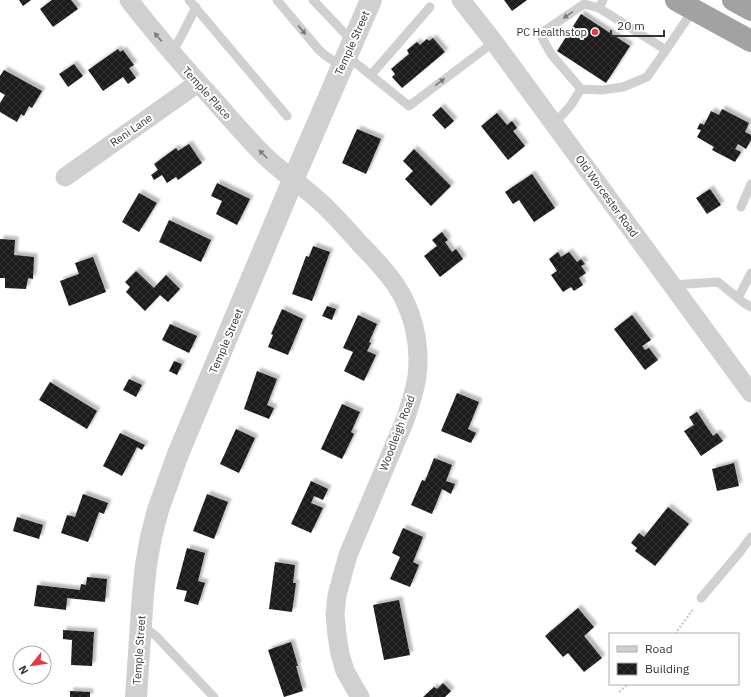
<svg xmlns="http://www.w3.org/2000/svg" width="751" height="697" font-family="'IBM Plex Sans',sans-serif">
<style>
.building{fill:url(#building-cross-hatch);filter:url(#shadow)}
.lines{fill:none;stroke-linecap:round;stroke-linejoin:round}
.path{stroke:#cdcdcd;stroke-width:2.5;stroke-dasharray:2 2;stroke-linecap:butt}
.service{stroke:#d0d0d0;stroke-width:9}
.minor{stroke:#d0d0d0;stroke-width:19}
.tertiary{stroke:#d0d0d0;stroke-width:22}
.trunk{stroke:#a2a2a2;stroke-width:22}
.oneway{fill:#7a7a7a}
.poi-dot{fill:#e63946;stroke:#fff;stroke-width:1.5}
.labels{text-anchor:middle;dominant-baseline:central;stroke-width:4;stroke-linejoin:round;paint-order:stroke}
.poi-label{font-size:11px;fill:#333;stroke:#fff;text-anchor:end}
.street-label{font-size:11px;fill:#333;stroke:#fff}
</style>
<defs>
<pattern id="building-cross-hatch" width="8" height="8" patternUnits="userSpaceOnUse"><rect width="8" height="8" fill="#1a1a1a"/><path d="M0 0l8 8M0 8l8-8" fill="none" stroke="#333"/></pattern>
<filter id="shadow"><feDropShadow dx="3.5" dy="-3.5" stdDeviation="1" flood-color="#0004"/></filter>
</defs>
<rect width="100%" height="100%" fill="#fff"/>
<path class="building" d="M19,0h12l-8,6z
M52,0h19l7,9 -25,18 -13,-18z
M504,0h23l-15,11z
M581,14l49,32 -24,37 -49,-32z
M433,38l12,14 -43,36 -10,-11 3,-3 -4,-5 18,-15 -2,-4 10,-8 3,3 7,-6 2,2z
M118,49l2,3 3,-2 11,15 -5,3 7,10 -8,6 -5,-7 -20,14 -15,-21z
M74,64l9,12 -15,11 -9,-13z
M4,70l38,21 -10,17 -3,-2 -5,10 -3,-2 -4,8 -17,-10v-9l5,-8 -5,-3v-16z
M441,107l13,14 -9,8 -13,-14z
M722,109l27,14 -4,9 6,3v5l-5,9 -8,-5 -3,5 6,3 -6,10 -23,-12 2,-3 -17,-10 4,-7 -4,-1 3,-6 4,2 7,-14 8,4z
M497,113l10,12 5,-4 5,7 -4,3 12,15 -17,14 -27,-34z
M357,129l24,10 -15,35 -24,-11z
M189,144l13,19 -24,17 -2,-3 -9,6 -5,-8 -8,5 -3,-5 7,-5 -4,-6 22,-16 2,3z
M414,149l37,37 -20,20 -26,-27 8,-8 -10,-10z
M532,174l23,34 -21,14 -15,-22 -6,4 -8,-12z
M217,183l33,16 -13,26 -21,-11 6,-13 -11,-5z
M710,189l11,16 -14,9 -11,-16z
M139,193l18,10 -18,29 -17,-10z
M169,220l42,20 -10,22 -42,-20z
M442,232l6,8 -3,2 7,10 4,-3 7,10 -23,18 -16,-21 13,-10 -5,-6z
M0,239l15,1 -1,15 20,2 -1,22 -5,-1 -2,11 -21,-1v-10h-5z
M313,246l17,6 -18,49 -20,-7 14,-38 3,1z
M558,252l3,5 8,-5 8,10 4,-3 4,5 -4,2 5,7 -7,5 4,7 -9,6 -3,-4 -8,5 -12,-17 6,-4 -8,-12z
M93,257l13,35 -37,14 -9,-25 19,-7 -4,-11z
M136,271l18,17 12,-13 14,14 -12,13 -8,-7 -15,16 -19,-19 4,-5 -5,-5z
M327,306l9,3 -4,11 -10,-4z
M282,309l21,10 -15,36 -20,-8 5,-12 -2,-1z
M358,315l19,9 -8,18 2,1 -4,8 9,4 -12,26 -20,-10 9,-19 -10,-4z
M632,315l19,25 -9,6 3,4 4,-2 9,12 -13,10 -31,-41z
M170,324l27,12 -8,17 -27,-13z
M174,361l8,3 -5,11 -8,-4z
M257,371l20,8 -10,26 7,3 -5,11 -25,-10z
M129,379l13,6 -6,12 -13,-7z
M50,382l47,29 -10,18 -48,-29z
M457,393l22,9 -11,27 8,4 -5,10 -30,-12z
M342,404l18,8 -9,20 3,2 -12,25 -21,-10z
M697,412l16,24 4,-3 6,8 -22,15 -17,-25 10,-6 -5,-8z
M236,429l19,9 -16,35 -19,-9z
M120,433l25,12 -3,5 -5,-3 -15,29 -19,-10z
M434,458l18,7 -6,16 9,3 -4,10 -9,-5 -10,25 -21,-9 11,-25 3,1z
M734,463l5,23 -22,5 -5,-22z
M311,481l17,8 -5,11 -9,-4 -3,7 12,5 -12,25 -20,-9z
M83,494l25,9 -4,11 -5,-2 -11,30 -27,-9 6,-18 8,2z
M207,494l21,8 -14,37 -21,-8z
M668,507l21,17 -34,42 -20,-15 2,-3 -6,-5 8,-10 5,4z
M17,517l26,8 -4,14 -26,-8z
M403,528l20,9 -10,25 6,3 -9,22 -20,-8 10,-22 -8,-4z
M187,548l18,5 -7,28 7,2 -7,22 -14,-4 3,-10 -11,-2z
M275,562l20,3 -2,18h3l-4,29 -23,-3z
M87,577l20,2 -2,23 -38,-4 -1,12 -32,-4 3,-21 43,5 1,-6 5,1z
M399,600l11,55 -26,5 -11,-55z
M578,608l16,19 -10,9 18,22 -18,14 -16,-19 -5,4 -18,-21z
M63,630l31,2 -2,34 -21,-1 1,-25 -9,-1z
M291,642l7,24h-2l7,25 -19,6 -16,-47z
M443,683l8,8 -6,6h-22l11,-10 3,2z
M70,691l20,1v5h-20z"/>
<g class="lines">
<path class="path" d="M675,634l19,-26
M619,692l9,-8"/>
<path class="service" d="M189,0l98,116
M277,0l42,50c7,7 14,11 23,15
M313,0l40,42
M603,0l-4,8 67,42 27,-40
M172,53l12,-22 12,-24
M347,56l62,50 85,-64
M371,75l59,-68
M581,89l21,1 21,-3 24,-10 19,-27
M554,124l17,-19 10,-16 -30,-35 -11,-20 44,-30 15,4
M741,207l10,-23
M671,285l47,-3 26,21 7,4
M738,298l13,-25
M701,598l39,-46 11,-15
M141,628l7,2 8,6 58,61"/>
<path class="minor" d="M129,0c26,34 55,67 84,99 17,19 33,38 51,56 16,16 36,29 53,44 16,14 30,30 44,46 12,12 24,25 34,39 18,26 26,60 22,92 -2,15 -7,29 -12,44l-57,135 -11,40 -2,19 2,21 3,19 5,17 15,26
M461,0l33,42 257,351
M65,177l133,-94"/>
<path class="tertiary" d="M136,697l7,-103 3,-29 5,-28 7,-27 20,-56 115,-274 78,-180"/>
<path class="trunk" d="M676,0l75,41
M733,0l18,10"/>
</g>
<defs><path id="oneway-solid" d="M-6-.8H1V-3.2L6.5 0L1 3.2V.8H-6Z"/></defs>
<g class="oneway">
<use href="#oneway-solid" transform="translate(568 15) rotate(146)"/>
<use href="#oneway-solid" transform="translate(302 30) rotate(50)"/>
<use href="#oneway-solid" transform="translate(158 37) rotate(-130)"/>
<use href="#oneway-solid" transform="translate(440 82) rotate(-37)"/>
<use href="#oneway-solid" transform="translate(263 154) rotate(-135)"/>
</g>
<circle class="poi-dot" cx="595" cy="32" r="4"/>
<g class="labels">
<g class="poi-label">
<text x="587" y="32">PC Healthstop</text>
</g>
<g class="street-label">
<text transform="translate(352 43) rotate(-66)">Temple Street</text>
<text transform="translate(207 93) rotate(48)">Temple Place</text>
<text transform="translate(131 130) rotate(-35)">Reni Lane</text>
<text transform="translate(607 196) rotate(54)">Old Worcester Road</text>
<text transform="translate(226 341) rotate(-67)">Temple Street</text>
<text transform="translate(397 433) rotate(-69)">Woodleigh Road</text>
<text transform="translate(139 650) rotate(-86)">Temple Street</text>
</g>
</g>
<rect x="609" y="633" width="130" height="52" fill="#ffffff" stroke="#adadad"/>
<rect x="617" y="646" width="20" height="6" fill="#d0d0d0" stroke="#adadad"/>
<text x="645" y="653" font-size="12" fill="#333333">Road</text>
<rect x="617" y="663" width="20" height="12" fill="url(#building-cross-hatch)" stroke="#adadad"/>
<text x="645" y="673" font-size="12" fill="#333333">Building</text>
<g transform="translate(32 665) rotate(240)"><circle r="19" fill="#ffffff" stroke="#adadad"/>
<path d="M0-3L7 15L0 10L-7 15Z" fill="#e63946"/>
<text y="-6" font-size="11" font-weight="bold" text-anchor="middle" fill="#333333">N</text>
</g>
<path d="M611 30v6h53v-6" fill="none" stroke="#333333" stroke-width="2"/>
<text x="617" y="30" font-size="12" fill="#333333" stroke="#ffffff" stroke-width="3" paint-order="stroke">20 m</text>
</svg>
